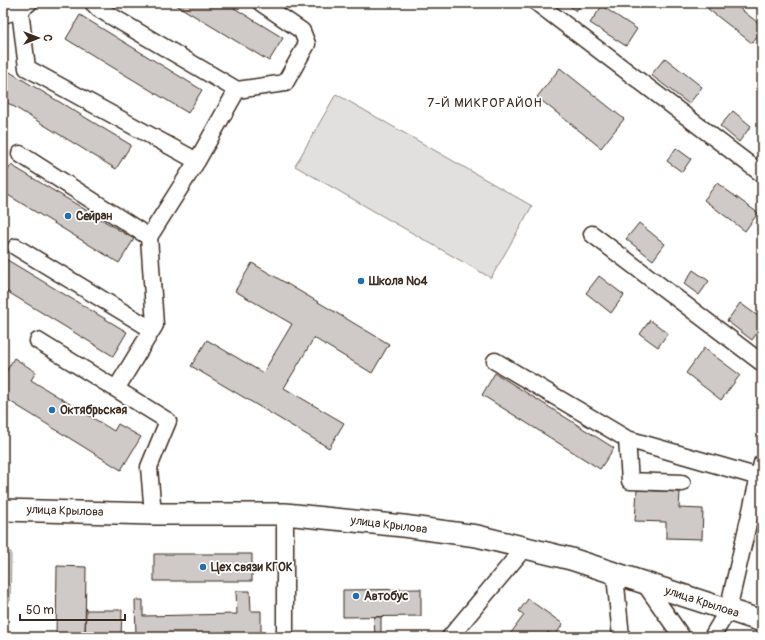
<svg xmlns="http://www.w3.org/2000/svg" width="765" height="640" font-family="Pangolin,sans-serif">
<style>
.green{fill:#e2e0de;stroke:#8e857e}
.building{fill:#cfcac7;stroke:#3b2a1e}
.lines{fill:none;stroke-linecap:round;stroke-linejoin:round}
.minor-casing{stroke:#3b2a1e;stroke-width:19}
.major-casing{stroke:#3b2a1e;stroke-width:24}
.minor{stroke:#fff;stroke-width:16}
.major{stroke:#fff;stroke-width:21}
.poi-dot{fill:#1f6fb2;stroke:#fff;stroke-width:1.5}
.labels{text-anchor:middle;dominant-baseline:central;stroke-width:3.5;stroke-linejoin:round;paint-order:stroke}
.poi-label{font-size:12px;font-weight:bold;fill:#3b2a1e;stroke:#fff;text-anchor:start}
.street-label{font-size:12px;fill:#3b2a1e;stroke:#fff}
.neighbourhood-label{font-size:13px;letter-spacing:1px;fill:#3b2a1e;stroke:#fff}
</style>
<rect width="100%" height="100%" fill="#fff"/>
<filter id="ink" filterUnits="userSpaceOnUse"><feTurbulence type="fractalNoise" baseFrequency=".025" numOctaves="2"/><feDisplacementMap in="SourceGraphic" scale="8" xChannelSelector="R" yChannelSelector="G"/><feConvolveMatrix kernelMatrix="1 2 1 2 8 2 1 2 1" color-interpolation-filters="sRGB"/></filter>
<g filter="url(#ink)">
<path class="green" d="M336,94l196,112 -41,72 -196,-112z
M3,552h8l-1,49h-7z"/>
<path class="building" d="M173,3h53l57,35 -14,23z
M566,3h16l-6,8z
M713,3h20l29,23v4l-10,13 -44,-34z
M602,6l35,23 -11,17 -36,-23z
M80,15l122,75 -14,23 -122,-74z
M665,58l37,29 -13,17 -38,-29z
M560,68l64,51 -23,29 -64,-51z
M8,71l123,74 -15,24 -113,-69v-20z
M733,111l18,15 -12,16 -19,-16z
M676,148l15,11 -9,13 -15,-11z
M11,165l123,74 -15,24 -116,-71v-14z
M717,183l41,30 -13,18 -41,-31z
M639,223l26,21 -12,16 -27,-21z
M4,258l123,74 -14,24 -110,-67z
M252,263l137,81 -17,29 -58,-35 -30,50 60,35 -15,25 -138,-82 16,-26 56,33 29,-49 -57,-33z
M693,270l16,11 -10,14 -15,-11z
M599,276l25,19 -13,18 -25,-20z
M740,303l22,16v7l-10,14 -25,-19z
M650,320l18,13 -10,14 -18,-13z
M704,348l36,27 -19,25 -35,-27z
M14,358l22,14 -5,8 83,51 4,-7 23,13 -20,33 -118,-73v-20z
M495,373l119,75 -14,21 -118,-74z
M637,490l43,2 -1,16 24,1 -1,30 -36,-1v-16l-31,-1z
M154,554h98v27h-98z
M57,566l29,1 -1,70h-29z
M421,589v27l-78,1v-27z
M236,591h14l1,20h10v26h-125l-1,-37h8v16l94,-2z
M528,599l35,25 -9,13 -6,-5 -4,5h-36l16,-22 -5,-4z
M86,610h36l-1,27h-36z
M374,617h7v20h-6z"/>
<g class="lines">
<g class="minor-casing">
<path id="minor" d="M93,3l6,6 138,81
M537,3l225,171
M20,10l7,58 170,93
M3,15l17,-5 9,-7
M20,154l129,83
M592,234l170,129
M16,247l135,82
M38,341l130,80 -19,46 4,47
M495,361l132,78 132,38
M116,389l39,-64 -6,-88 48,-76 40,-71 48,-7 22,-39 -5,-13 -41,-28
M627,439l3,42 52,2
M285,514v123
M615,575l6,62
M645,584l37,53
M450,637l75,-90
M712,637l16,-27 34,-147"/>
</g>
<g class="major-casing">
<path id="major" d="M3,510l150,4h132l118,12 74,10 94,23 191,62"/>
</g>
<use href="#minor" class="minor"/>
<use href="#major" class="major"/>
</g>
</g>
<g class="poi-dot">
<circle cx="68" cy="216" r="4"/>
<circle cx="361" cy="281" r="4"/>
<circle cx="52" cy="410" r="4"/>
<circle cx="203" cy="567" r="4"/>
<circle cx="356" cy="596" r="4"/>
</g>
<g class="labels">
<g class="poi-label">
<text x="76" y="216">Сейран</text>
<text x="369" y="281">Школа №4</text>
<text x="60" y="410">Октябрьская</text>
<text x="211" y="567">Цех связи КГОК</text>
<text x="364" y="596">Автобус</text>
</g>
<g class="street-label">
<text transform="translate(65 511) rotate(2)">улица Крылова</text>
<text transform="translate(389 525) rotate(7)">улица Крылова</text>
<text transform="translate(702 602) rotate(18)">улица Крылова</text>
</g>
<g class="neighbourhood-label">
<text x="485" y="103">7-Й МИКРОРАЙОН</text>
</g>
</g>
<rect width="765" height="640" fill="none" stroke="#fff" stroke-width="16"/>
<rect x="8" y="8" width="749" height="624" fill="none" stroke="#3b2a1e" stroke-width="1.5" filter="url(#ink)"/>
<g transform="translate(38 38) rotate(90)" stroke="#ffffff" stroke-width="3" paint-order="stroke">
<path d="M0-3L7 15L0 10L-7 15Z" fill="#3b2a1e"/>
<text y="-6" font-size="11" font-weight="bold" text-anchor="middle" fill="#3b2a1e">С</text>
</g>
<path d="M20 614v6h105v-6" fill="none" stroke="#3b2a1e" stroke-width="2"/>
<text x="26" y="614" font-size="12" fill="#3b2a1e" stroke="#ffffff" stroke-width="3" paint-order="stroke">50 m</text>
</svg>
